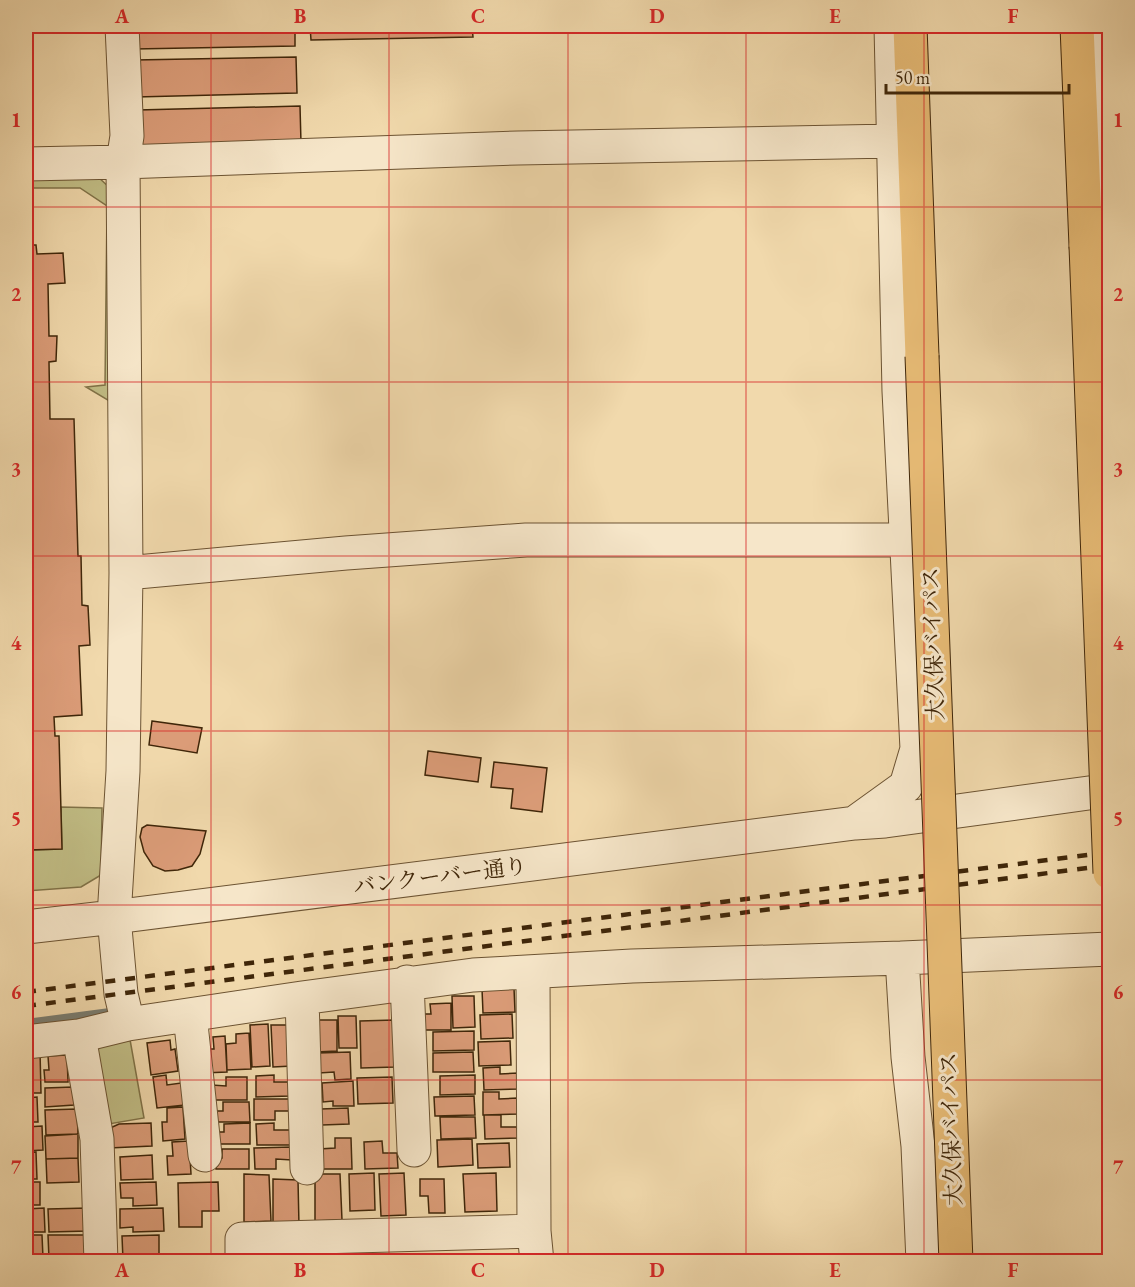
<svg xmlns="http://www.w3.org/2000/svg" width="1135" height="1287" font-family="'EB Garamond','Noto Serif JP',serif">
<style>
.green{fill:#c1bd85;stroke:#807247;stroke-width:1.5}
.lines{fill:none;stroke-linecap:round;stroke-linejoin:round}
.stream{stroke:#7a7d71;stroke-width:8}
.building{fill:#db9c78;stroke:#3f2609;stroke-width:1.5}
.minor-casing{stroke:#6c5332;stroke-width:35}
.highway-casing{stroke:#3f2609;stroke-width:35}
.minor{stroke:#f6e6c9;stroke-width:33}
.highway{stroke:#e8bc76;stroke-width:33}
.rail{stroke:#3f2609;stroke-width:4.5;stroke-dasharray:10 10;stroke-linecap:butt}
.highway-bridge-casing{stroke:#3f2609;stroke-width:35;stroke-linecap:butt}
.highway-bridge{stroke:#e8bc76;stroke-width:33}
.grid{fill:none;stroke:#d62828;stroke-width:1.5;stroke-opacity:0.55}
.labels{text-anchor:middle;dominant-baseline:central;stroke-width:6;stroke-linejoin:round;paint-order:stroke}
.street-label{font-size:22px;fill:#3f2609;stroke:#f6e6c9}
.neatline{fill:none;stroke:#d62828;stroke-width:2}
.grid-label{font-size:20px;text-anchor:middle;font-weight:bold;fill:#d62828}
</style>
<rect width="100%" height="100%" fill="#f1d9ac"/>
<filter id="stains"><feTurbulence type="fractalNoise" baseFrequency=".00333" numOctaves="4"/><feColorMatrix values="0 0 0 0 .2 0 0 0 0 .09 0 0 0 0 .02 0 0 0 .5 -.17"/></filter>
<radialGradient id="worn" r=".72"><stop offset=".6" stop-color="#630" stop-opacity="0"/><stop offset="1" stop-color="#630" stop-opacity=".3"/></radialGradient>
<path class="green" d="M97,176l14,13v213l-25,-15 19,-2 2,-179 -27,-18h-54v-11z
M61,807l41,1 -1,67 -20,12 -55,4v-17l7,-2 -4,-22 33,-1z
M129,1034l15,84 -41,7 -9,-69 7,-18z"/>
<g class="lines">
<path class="stream" d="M26,1023l84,-11"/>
</g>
<path class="building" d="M133,26h162v20l-161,3z
M310,26h162l1,11 -162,3z
M296,57l1,36 -161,4 -1,-37z
M300,106l1,37 -162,4 -1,-37z
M26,245h10l1,9 26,-1 2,30 -17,1 1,52h8l-1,25 -7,1 1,57h24l4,137h3l1,49 6,1 2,39 -11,1 3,69 -28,2 1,19h4l3,113 -33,1 4,22 -7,2z
M26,573l5,19 -5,20z
M152,721l50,7 -5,25 -48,-8z
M428,751l53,7 -3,24 -53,-7z
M494,762l53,6 -5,44 -31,-4 2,-19 -22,-2z
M147,825l59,6 -6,23 -8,12 -14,4 -13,1 -12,-5 -9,-14 -4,-15 2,-9z
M514,988l1,24 -32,1 -1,-24z
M452,996h22l1,31 -22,1z
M451,1003v27h-26l-1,-16h7l-1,-10z
M512,1014l1,24 -32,1 -1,-24z
M338,1016h18l1,32h-18z
M315,1020h22v31l-21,1z
M394,1020l1,47 -34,1 -1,-47z
M268,1024l2,42 -18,1 -2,-42z
M271,1025h19l2,41 -19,1z
M474,1031v19l-41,1v-19z
M249,1033l2,36 -24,1 -1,-26 10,-1v-9z
M225,1036l2,36 -24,1 -1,-24h12l-1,-12z
M170,1040l1,10 4,-1 3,22 -27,4 -4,-32z
M510,1041l1,24 -32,1 -1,-24z
M40,1051l1,42h-15v-41z
M350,1052l1,27 -16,1 -1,-8 -15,1 -1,-20z
M473,1052l1,20h-41v-19z
M67,1055l1,27h-23l-1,-12h5l-1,-14z
M500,1067v7l18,-1v16l-34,1 -1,-22z
M166,1075l1,10 14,-2 4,22 -28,3 -4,-31z
M274,1075v7h16v14l-34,1v-21z
M475,1075v19l-35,1v-19z
M226,1077h21v23h-35v-15l14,1z
M392,1077l1,26 -35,1 -1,-26z
M353,1081l1,25h-21v-5l-10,1 -1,-19z
M73,1087l1,18 -29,2v-19z
M483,1092h16v7l18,-1 1,16 -35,1z
M474,1096l1,19 -40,1 -1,-19z
M37,1097l1,25h-12v-24z
M254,1099h37v12h-16v9h-21z
M223,1102h26l1,20h-34v-11h7z
M183,1107l2,32 -22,2 -1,-19h5v-14z
M348,1108l1,16 -27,1 -1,-16z
M77,1109l1,25 -32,1 -1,-25z
M484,1115h17v12h16l1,11 -33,1z
M440,1117h35l1,21 -35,1z
M151,1123l1,23 -43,2 -1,-19 11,-5z
M250,1123v21h-33v-12h7v-8z
M274,1123v7h16v15h-33l-1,-21z
M42,1126l1,24 -17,1v-24z
M78,1134v24l-32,1 -1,-23z
M335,1138h16l1,31h-33v-20l16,-1z
M472,1139l1,26 -35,2 -1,-27z
M189,1141l2,33 -23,1 -1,-19h6l-1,-14z
M382,1141l1,12h14l1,15 -33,1 -1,-27z
M509,1143l1,24 -32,1 -1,-24z
M292,1147v13l-16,-1v10h-21l-1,-21z
M222,1149h27v20h-33v-11h6z
M36,1152l1,27h-11v-26z
M152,1155l1,24 -32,1 -1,-23z
M78,1158l1,24 -32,1 -1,-24z
M374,1173l1,37 -25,1 -1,-37z
M404,1173l2,42 -25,1 -2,-42z
M496,1173l1,38 -32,1 -2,-38z
M244,1174l25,1 2,46 -27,1z
M315,1174h25l2,46 -27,1z
M273,1179l25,1 1,46 -26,1z
M420,1179h24l1,34h-16l-1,-17h-8z
M26,1182h14v23h-14z
M156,1182l1,23 -24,1v-8h-12l-1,-15z
M218,1182l1,29h-17v16h-23l-1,-44z
M44,1208l1,24h-19v-23z
M88,1208v23l-39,1 -1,-23z
M163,1208l1,23 -31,1v-5l-13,1v-19z
M26,1235h16l1,23 -17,1z
M48,1235h40l1,23 -40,1z
M159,1235v24l-36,1 -1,-24z
M411,1255v7h-22v-6z
M444,1255v7h-23v-6z
M489,1255v7h-23v-6z"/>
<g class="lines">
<g class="minor-casing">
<path id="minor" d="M122,26l5,110 -4,26 395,-14 375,-7
M1102,26l8,224
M26,164l97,-2 3,411 -3,198 -9,146 7,77 7,30
M126,573l220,-20 180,-13h380
M856,822l50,-36 11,-37 -18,-358 -8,-365
M26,927l88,-10 741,-94 30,-2 211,-29 14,-5
M902,958l6,99 10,89 5,116
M533,972l1,259 3,31
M407,982l7,168
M302,998l5,170
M190,1015l15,140
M79,1036l18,103 4,123
M26,1042l53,-6 49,-12 174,-26 171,-23 159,-9 270,-8 208,-9
M242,1262v-23l292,-8"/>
</g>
<g class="highway-casing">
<path id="highway" d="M910,26l12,330
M1077,26l9,220"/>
</g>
<use href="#minor" class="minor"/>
<use href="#highway" class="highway"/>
<path class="rail" d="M26,992l1084,-140
M26,1006l1084,-141"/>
<g class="highway-bridge-casing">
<path id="highway-bridge" d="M1086,246l24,627
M922,356l34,906"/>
</g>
<use href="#highway-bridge" class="highway-bridge"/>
</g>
<path class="grid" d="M211,26v1236M389,26v1236M568,26v1236M746,26v1236M924,26v1236M26,207h1084M26,382h1084M26,556h1084M26,731h1084M26,905h1084M26,1080h1084"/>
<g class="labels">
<g class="street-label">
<text transform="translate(933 644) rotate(-92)">大久保バイパス</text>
<text transform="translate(440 876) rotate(-7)">バンクーバー通り</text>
<text transform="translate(951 1129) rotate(-92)">大久保バイパス</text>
</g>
</g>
<rect width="1135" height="1287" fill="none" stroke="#f1d9ac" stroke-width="66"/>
<path d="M886 84v9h183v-9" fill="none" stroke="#3f2609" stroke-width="3"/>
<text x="895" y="84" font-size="18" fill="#3f2609" stroke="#f6e6c9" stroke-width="4.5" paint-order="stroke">50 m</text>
<rect x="33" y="33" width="1069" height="1221" class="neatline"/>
<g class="grid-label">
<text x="122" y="23">A</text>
<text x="300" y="23">B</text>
<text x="478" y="23">C</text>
<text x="657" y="23">D</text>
<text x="835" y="23">E</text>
<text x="1013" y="23">F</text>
<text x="16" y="127">1</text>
<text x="1118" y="127">1</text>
<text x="16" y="301">2</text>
<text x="1118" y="301">2</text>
<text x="16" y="476">3</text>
<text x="1118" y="476">3</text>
<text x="16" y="650">4</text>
<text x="1118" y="650">4</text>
<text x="16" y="825">5</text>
<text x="1118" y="825">5</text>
<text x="16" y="999">6</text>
<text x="1118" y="999">6</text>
<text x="16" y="1174">7</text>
<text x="1118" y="1174">7</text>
<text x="122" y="1277">A</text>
<text x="300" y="1277">B</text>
<text x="478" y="1277">C</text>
<text x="657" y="1277">D</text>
<text x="835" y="1277">E</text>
<text x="1013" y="1277">F</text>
</g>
<rect width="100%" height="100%" filter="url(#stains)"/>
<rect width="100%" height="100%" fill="url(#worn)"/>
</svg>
